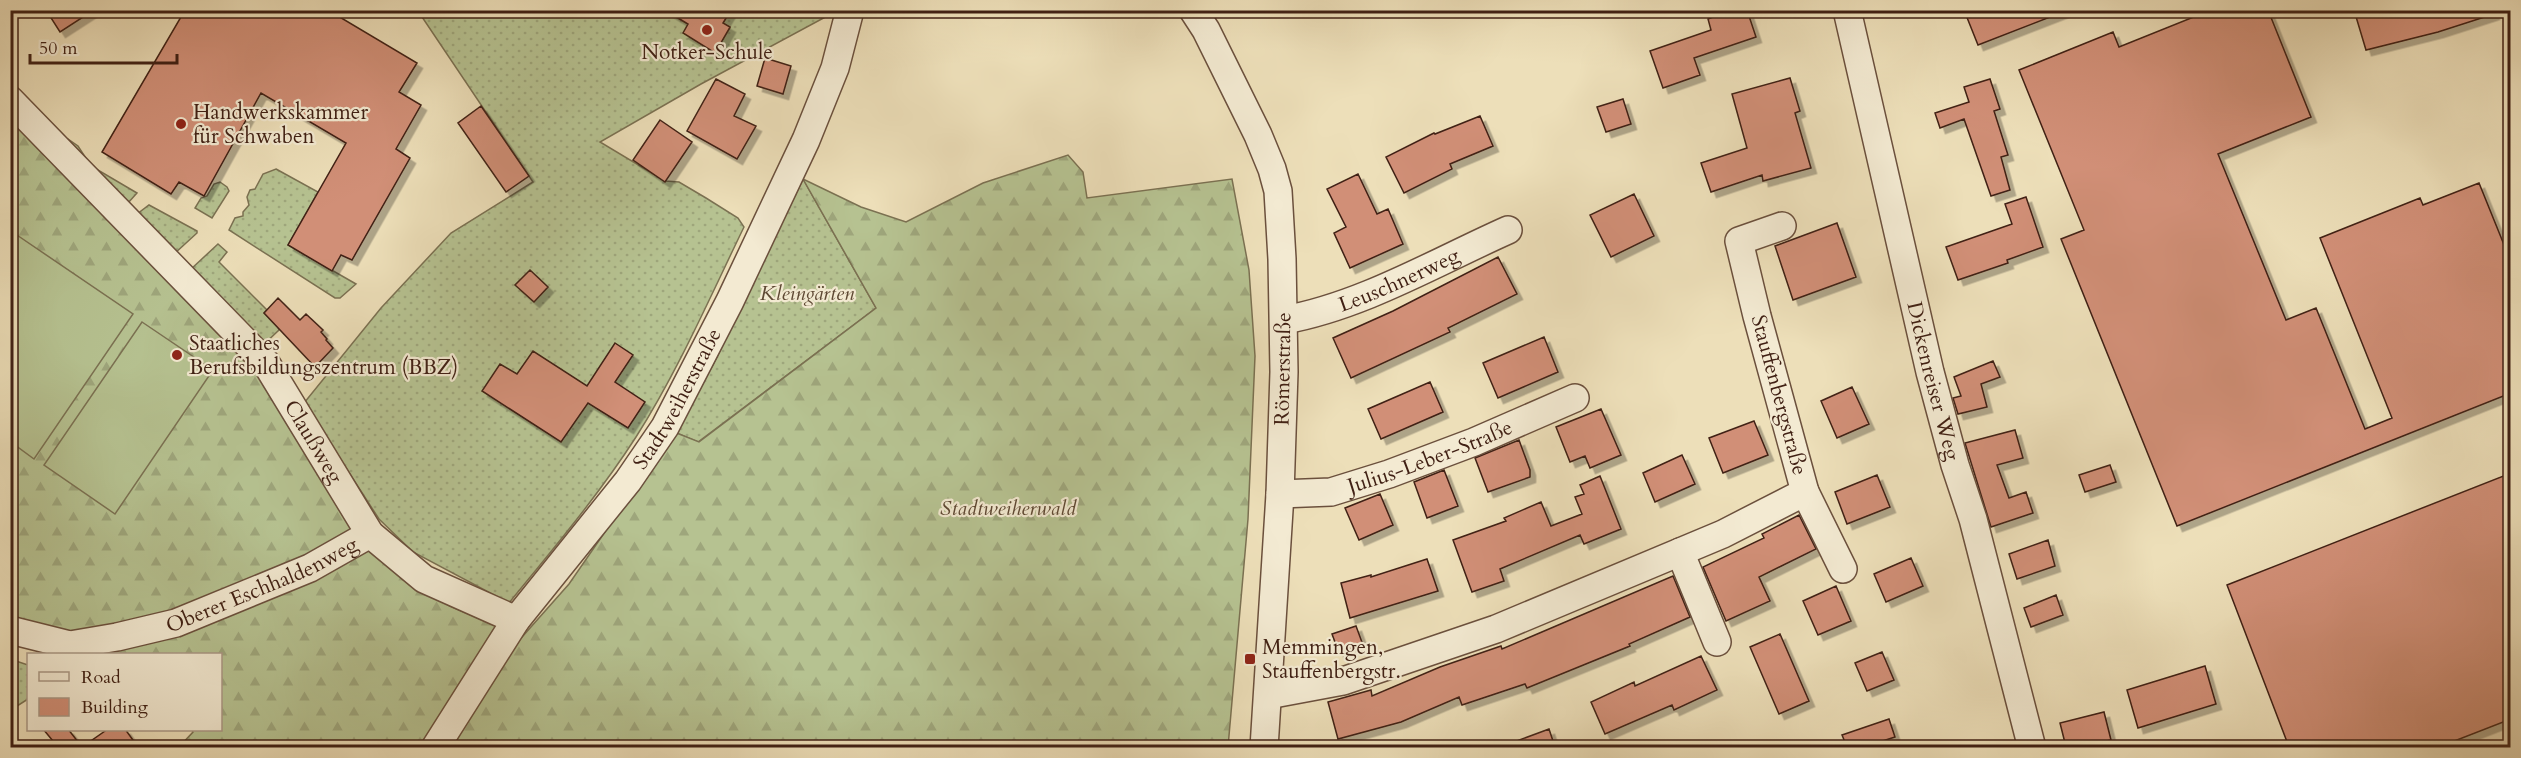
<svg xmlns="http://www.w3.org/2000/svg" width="2521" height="758" font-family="Cardo,serif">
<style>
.grass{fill:url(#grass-dots);stroke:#7b7152;stroke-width:1.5}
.forest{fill:url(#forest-firs);stroke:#7b7152;stroke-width:1.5}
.pitch{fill:#b6c291;stroke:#7b7152;stroke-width:1.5}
.building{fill:#d18f77;stroke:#402014;stroke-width:1.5;filter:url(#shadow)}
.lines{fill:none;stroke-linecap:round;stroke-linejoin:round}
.minor-casing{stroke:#6b503d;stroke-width:30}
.minor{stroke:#f3ead2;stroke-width:27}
.poi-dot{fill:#8f2418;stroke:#f3ead2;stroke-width:2}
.labels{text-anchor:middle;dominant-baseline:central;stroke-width:4.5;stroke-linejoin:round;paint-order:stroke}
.poi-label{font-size:21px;fill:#402014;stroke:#f3ead2;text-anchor:start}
.street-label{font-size:21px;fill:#402014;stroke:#f3ead2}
.park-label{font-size:21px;font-style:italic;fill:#5e4833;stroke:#f3ead2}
</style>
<defs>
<pattern id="grass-dots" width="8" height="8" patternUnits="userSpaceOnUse" patternTransform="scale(1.5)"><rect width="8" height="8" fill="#b6c291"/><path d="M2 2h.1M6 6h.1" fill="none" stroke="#9ea67c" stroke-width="1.8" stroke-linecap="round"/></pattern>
<pattern id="forest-firs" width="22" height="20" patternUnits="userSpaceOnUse" patternTransform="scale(1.5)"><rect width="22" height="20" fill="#b6c291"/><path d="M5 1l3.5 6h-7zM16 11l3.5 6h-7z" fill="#9ea67c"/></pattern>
<filter id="shadow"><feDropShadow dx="5.5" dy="5.5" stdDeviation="0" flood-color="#0004"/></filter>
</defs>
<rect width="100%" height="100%" fill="#eddfb9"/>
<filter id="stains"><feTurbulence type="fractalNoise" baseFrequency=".00333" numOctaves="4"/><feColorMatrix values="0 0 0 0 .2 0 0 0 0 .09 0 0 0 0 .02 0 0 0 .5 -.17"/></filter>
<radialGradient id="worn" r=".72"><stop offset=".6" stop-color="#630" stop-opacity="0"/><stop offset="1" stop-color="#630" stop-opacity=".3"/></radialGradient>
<path class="grass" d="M418,11h247l23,13 27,28 15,-24 -7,-5 7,-12h101v3l-130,70 -101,58 65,39 14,1 27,16 32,20 6,9c-34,70 -66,144 -108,210 -38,59 -83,112 -127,166l-96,-51 -34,-33 -75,-116 77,-95 70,-75 82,-51z
M68,139l10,7 13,20 46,27 -9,10 9,11 12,-9 48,26v2l-23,21 -8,-7 -6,1 -21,-27 -69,-73 -3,-3z
M276,169l42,23 -30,53 68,39 -16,14h-5l-106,-68 6,-12 8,-2v-4l6,-7 -2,-8 3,-7 5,-1 8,-15z
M803,179l73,129 -178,134 -24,-10 39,-67z
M220,182l7,5 2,4 -17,27 -17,-10 6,-10 6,-2 7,-12z
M218,244l9,8 -8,10 48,48 -3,3 14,14 1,3 -18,17 -71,-77z
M10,659l18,6v34l-17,11z"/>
<path class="forest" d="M10,103l256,260 104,171 -12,8 46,37 46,27 72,31 47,-53 105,-152 25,10 177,-134 -73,-129 58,28 45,15 77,-39 85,-28 15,17 4,26 145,-19 17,91 6,86 -7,163 -20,228h-1049l14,-15 -1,-2h28v-76h-136l-73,-24z"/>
<path class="pitch" d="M11,231l122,83 -99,145 -23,-17z
M142,322l71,48 -98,144 -71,-49z"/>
<path class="building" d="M46,10h48l-34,22z
M185,10h143l89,53 -18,29 22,13 -25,44 14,9 -58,102 -11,-5 -9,16 -44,-26 58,-102 -85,-50 -57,103 -25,-14 -8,12 -69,-42z
M665,10h66l-8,13 7,4 -15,26 -32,-20 5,-9z
M1731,10h16l9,27 -62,21 6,17 -37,13 -13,-37 61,-21 -3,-11z
M1964,10h99v2l-85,33z
M2211,10h57l43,107 -93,37 68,166 30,-12 49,121 27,-11 -72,-180 100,-40 3,7 56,-22 32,79v131l-334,133 -116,-287 23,-9 -65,-160 94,-38 6,15z
M2354,10h139l1,4 -56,18 -72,18z
M765,58l26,8 -8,28 -26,-8z
M1790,78l10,33 -5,2 16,55 -48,13 -1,-6 -51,17 -10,-29 46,-15 -15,-54z
M716,79l29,15 -11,22 22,10 -19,33 -50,-28z
M1990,79l10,30 -6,2 14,44 -7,2 9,33 -19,6 -27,-77 -24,9 -5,-15 34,-11 -5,-15z
M1623,99l8,25 -25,8 -9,-25z
M481,106l48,70 -23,16 -48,-69z
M1480,116l13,30 -43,18 2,5 -48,24 -18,-36 48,-24 1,1z
M660,120l32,22 -27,40 -32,-22z
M1358,174l19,40 11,-5 15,35 -53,24 -16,-35 12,-6 -19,-38z
M1634,194l20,42 -43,21 -21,-42z
M2026,197l17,50 -36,13 1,3 -50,17 -12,-33 66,-23 -7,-20z
M1837,223l19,54 -63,23 -18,-54z
M1498,257l19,37 -69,34 2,4 -99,46 -18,-40 60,-27z
M530,270l18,17 -14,15 -19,-17z
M278,298l22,22 6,-6 17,16 -2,2 6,7 -1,1 7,8 -18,19 -51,-54z
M1544,337l14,35 -60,26 -15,-35z
M615,343l18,12 -18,27 30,20 -17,26 -40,-25 -27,39 -79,-51 18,-27 17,10 16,-23 54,35z
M1993,361l7,16 -19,7 6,23 -29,7 -5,-16 8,-2 -7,-19z
M1430,382l13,30 -62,27 -13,-30z
M1852,387l17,37 -32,14 -16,-37z
M1601,409l20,46 -31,13 -5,-12 -15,6 -14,-35z
M1754,421l14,34 -45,18 -14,-35z
M2015,430l8,28 -26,7 12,33 17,-6 7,21 -42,14 -26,-84z
M1519,440l11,30v7l-42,15 -13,-34z
M1682,455l13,29 -40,18 -12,-29z
M2110,465l6,17 -31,10 -6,-17z
M1444,470l14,36 -31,12 -13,-36z
M2511,473v246l-72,28h-150l-62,-162z
M1877,475l13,32 -43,17 -12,-32z
M1600,476l21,53 -37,15 -4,-9 -80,34 4,12 -32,11 -19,-52 53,-19 -2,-3 37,-16 10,24 31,-12 -7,-17 9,-3 -4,-9z
M1380,494l13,31 -34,15 -14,-32z
M1799,515l17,34 -57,28 11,24 -44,20 -23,-54 61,-29 -2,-4z
M2048,540l7,26 -38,13 -8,-25z
M1911,558l12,28 -37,16 -12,-28z
M1427,559l11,32 -88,27 -9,-35 30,-8v2z
M1673,576l17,41 -61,27 1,2 -103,42 -2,-4 -63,21 -3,-8 -58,25 -63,17 -10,-37 43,-12 1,6 68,-29 61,-21 1,3z
M1836,586l15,35 -33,14 -15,-34z
M2056,595l7,20 -32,12 -7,-19z
M1356,626l7,19 -24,8 -7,-19z
M1780,634l29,67 -30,13 -29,-67z
M1882,652l12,28 -27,11 -12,-28z
M1701,656l16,34 -43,20 -2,-5 -67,29 -14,-32 43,-20 1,4z
M2205,666l11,38 -78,24 -11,-38z
M2104,712l7,28 -32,7h-13l-6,-24z
M1889,719l6,18 -31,10h-17l-5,-12z
M43,729h25l14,18 26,-18h17l13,18h-80z
M1549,729l6,18h-51l-1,-1z"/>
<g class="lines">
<g class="minor-casing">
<g id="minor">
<path d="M1193,10l13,20 52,105 14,34 6,22 4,68 2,113 -4,122 -16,254"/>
<path id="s1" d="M1847,10l83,362 25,93 18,54 59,229"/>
<path id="s2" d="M10,100l256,263 104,171 54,45 92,41"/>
<path id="s3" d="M1284,320c78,-14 152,-58 224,-90"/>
<path d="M1805,492l38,77"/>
<path id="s4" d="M1280,494l51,-2 58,-18 85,-32 101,-44"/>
<path d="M1680,552l37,90"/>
<path id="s5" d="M10,630l60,15 47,-8 59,-14 134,-55 60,-34"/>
<path d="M1268,695l75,-14 153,-52 227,-95 82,-42 -48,-176 -18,-75 43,-15"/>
<path id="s6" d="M435,748l81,-128 112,-139 37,-54 65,-126 76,-161 29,-72 15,-58"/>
</g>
</g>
<use href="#minor" class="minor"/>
</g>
<g class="poi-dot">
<circle cx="707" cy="30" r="6"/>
<circle cx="181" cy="124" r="6"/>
<circle cx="177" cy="355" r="6"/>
<rect x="1244" y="653" width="12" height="12" rx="3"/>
</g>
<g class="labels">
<g class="poi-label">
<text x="707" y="52" text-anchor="middle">Notker-Schule</text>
<text x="193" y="112">Handwerkskammer<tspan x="193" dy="24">für Schwaben</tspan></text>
<text x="189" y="343">Staatliches<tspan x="189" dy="24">Berufsbildungszentrum (BBZ)</tspan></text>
<text x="1262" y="647">Memmingen,<tspan x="1262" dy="24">Stauffenbergstr.</tspan></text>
</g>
<g class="street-label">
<text stroke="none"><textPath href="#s3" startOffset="122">Leuschnerweg</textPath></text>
<text transform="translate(1283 369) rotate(-89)">Römerstraße</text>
<text stroke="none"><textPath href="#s1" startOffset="381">Dickenreiser Weg</textPath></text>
<text transform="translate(1779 395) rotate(75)">Stauffenbergstraße</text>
<text stroke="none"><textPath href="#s6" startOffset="426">Stadtweiherstraße</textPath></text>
<text stroke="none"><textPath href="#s2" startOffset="459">Claußweg</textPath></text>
<text stroke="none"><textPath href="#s4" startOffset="156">Julius-Leber-Straße</textPath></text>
<text stroke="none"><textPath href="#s5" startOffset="264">Oberer Eschhaldenweg</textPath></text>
</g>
<g class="park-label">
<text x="807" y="293">Kleingärten</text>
<text x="1008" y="508">Stadtweiherwald</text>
</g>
</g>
<rect width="2521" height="758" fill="none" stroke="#eddfb9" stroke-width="36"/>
<rect x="12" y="12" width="2497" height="734" fill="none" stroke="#402014" stroke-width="3"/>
<rect x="18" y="18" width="2485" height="722" fill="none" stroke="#402014" stroke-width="1.5"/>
<rect x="27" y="653" width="195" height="78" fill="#f3ead2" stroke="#ab9986" stroke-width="1.5"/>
<rect x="39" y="672" width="30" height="9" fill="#f3ead2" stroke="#ab9986" stroke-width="1.5"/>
<text x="81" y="683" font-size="18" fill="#402014">Road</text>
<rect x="39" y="698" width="30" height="18" fill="#d18f77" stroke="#ab9986" stroke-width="1.5"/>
<text x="81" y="713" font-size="18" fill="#402014">Building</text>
<path d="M30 54v9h147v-9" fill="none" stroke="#402014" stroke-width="3"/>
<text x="39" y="54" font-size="18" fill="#402014" stroke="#f3ead2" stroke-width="4.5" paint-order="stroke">50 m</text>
<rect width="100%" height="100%" filter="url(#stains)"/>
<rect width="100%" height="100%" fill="url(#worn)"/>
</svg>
